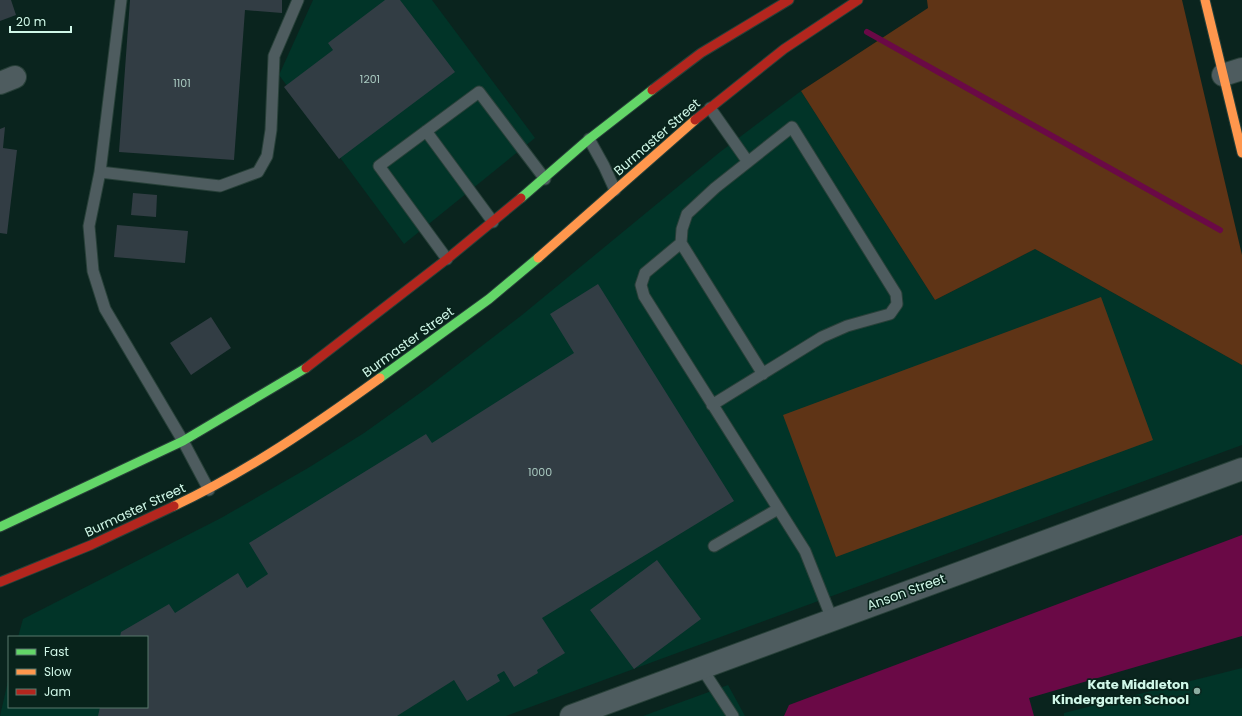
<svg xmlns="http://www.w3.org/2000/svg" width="1242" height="716" font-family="Poppins,sans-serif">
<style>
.built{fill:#013428}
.green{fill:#5f3416}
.water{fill:#6a0946}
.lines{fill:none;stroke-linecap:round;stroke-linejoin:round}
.stream{stroke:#6a0946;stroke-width:6}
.building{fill:#323d44}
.lane-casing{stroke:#284039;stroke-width:13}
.street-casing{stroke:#284039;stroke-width:24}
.fast-casing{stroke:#284039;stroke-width:11}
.slow-casing{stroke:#284039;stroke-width:11}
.jam-casing{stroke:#284039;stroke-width:11}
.lane{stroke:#4e5c5f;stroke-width:11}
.street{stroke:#4e5c5f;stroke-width:22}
.fast{stroke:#63d668;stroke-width:9}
.slow{stroke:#ff974d;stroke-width:9}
.jam{stroke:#b3261e;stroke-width:9}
.poi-dot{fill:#8bada1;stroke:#08231b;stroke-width:1.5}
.labels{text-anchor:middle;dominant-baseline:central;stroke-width:3.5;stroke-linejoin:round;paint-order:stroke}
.number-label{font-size:11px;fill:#a8c8bf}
.street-label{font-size:13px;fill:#d0f7e8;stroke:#08231b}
.poi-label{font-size:13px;font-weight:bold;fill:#d0f7e8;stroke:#08231b;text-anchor:end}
</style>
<rect width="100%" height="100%" fill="#0a241e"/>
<path class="built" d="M313,0h119l103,138 -131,106 -125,-169z
M801,91l134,209 100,-51 207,116v80l-736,271h-506l9,-39v30h138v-70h-129l5,-18 198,-101 87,-50 56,-35 63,-45 95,-73 198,-163z
M1242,668v48h-178v-3z
M728,685l17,31h-102z"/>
<path class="green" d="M927,0h255l60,255v110l-207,-116 -100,51 -134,-209 127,-83z
M1101,297l52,143 -317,117 -53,-142z"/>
<path class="water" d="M1242,535v101l-213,62 5,18h-250l5,-11z"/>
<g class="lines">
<path class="stream" d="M867,32l353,198"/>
</g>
<path class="building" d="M0,0h11l5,15 -16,6z
M130,0h152v13l-37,-3 -11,150 -115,-8z
M385,0h15l55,72 -116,87 -55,-72 49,-37 -5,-7z
M5,127l-2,21 14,2 -10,84 -7,-1v-104z
M133,193l24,2 -1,22 -25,-2z
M117,225l71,6 -3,32 -71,-6z
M598,284l136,217 -192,117 23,35 -28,17 1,3 -24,14 -10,-16 -7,4 3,6 -33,20 -13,-21 -57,36h-299l2,-9h47v-70h-27l1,-5 48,-28 6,9 63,-40 9,15 21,-14 -19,-31 177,-109 6,9 142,-90 -24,-39z
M211,317l20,31 -40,27 -21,-32z
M657,560l44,59 -67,50 -44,-59z"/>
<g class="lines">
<g class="lane-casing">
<path id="lane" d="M121,0l-21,172 -11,54 4,45 12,38 78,132 26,49
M710,108l38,54
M426,131l67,91
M589,139l15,27 11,24
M100,172l120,14 38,-14 9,-16 4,-26 3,-74 24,-56
M681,243l82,131
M447,259l-68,-93 100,-74 66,87
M712,405l110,-68 25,-11 43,-12 7,-10 -1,-10 -104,-167 -77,61 -28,26 -5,15 -1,14 -36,30 -4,12 3,11 161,255 27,68
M714,546l64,-37
M701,667l32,49"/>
</g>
<g class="street-casing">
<path id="street" d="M1223,75l19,-6
M0,83l15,-6
M571,716l671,-247"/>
</g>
<g class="fast-casing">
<path id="fast" d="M521,198l68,-59 63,-49
M380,378l109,-79 49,-41
M0,527l183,-86 123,-73"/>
</g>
<g class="slow-casing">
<path id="slow" d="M1205,0l37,153
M538,258l157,-138
M174,506c73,-34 141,-81 206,-128"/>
</g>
<g class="jam-casing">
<path id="jam" d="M652,90l49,-37 88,-53
M695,120l89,-71 74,-49
M306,368l141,-109 74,-61
M0,582l91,-37 83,-39"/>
</g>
<use href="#lane" class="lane"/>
<use href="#street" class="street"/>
<use href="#fast" class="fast"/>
<use href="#slow" class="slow"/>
<use href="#jam" class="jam"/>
</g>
<circle class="poi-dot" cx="1197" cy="691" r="4"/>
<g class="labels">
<g class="number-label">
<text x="370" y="79">1201</text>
<text x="182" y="83">1101</text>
<text x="540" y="472">1000</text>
</g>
<g class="street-label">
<text transform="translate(657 137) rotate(-41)">Burmaster Street</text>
<text transform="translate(408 342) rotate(-36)">Burmaster Street</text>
<text transform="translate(135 510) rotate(-25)">Burmaster Street</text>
<text transform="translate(906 592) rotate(-20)">Anson Street</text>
</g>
<g class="poi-label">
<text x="1189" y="684">Kate Middleton<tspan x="1189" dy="15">Kindergarten School</tspan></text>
</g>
</g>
<rect x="8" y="636" width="140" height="72" fill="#08231b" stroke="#58786d"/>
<rect x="16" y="649" width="20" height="6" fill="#63d668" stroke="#58786d"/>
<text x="44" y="656" font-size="12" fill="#d0f7e8">Fast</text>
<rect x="16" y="669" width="20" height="6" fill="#ff974d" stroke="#58786d"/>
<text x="44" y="676" font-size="12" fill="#d0f7e8">Slow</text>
<rect x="16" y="689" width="20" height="6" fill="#b3261e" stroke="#58786d"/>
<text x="44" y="696" font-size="12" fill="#d0f7e8">Jam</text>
<path d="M10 26v6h61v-6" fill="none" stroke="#d0f7e8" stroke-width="2"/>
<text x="16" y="26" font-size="12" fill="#d0f7e8" stroke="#08231b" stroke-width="3" paint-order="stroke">20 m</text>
</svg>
